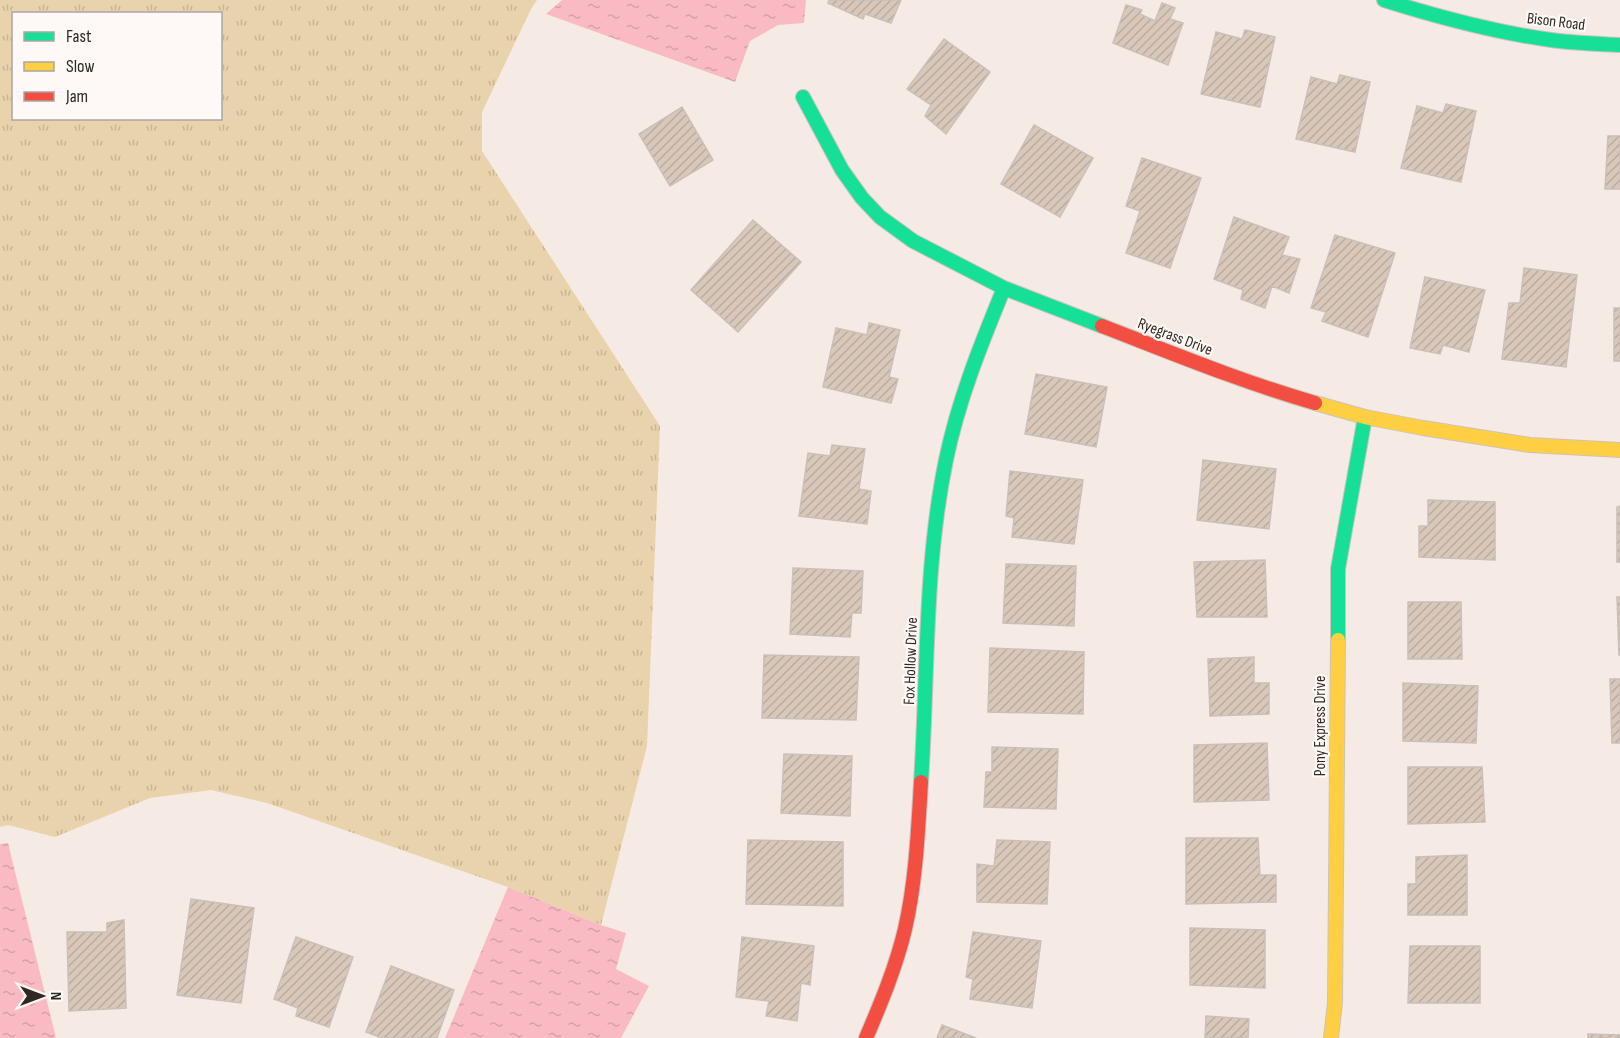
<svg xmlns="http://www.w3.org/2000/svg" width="1620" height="1038" font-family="'Sofia Sans Condensed',sans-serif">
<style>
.grass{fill:url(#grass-tufts);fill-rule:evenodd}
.water{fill:url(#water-ripples)}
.building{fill:url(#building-hatch);stroke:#c9c0ba;stroke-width:1.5}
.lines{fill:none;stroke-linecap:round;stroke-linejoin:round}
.fast-casing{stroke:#cdc2bd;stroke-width:16}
.slow-casing{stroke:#cdc2bd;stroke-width:16}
.jam-casing{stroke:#cdc2bd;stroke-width:16}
.fast{stroke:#16e098;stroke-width:14}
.slow{stroke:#ffcf43;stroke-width:14}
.jam{stroke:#f24e42;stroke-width:14}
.labels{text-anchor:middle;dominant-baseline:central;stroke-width:4.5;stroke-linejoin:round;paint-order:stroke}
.street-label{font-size:16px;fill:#322823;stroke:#fef9f6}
</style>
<defs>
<pattern id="grass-tufts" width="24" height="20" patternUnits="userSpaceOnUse" patternTransform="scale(1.5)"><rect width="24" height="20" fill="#e9d3ac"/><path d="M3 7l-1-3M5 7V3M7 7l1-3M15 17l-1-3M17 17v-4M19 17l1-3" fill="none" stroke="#c8b594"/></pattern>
<pattern id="water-ripples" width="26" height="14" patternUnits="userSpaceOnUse" patternTransform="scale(1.5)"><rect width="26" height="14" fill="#fabac4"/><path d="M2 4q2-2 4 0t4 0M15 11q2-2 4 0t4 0" fill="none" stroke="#d7a0a8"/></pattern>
<pattern id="building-hatch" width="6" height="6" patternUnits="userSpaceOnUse" patternTransform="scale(1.5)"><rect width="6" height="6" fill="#d9c8ba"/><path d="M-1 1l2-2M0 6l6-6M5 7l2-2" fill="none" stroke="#bbaca0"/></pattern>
</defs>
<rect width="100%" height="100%" fill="#f6eae4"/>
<path class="grass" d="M0,0h537l-6,9 -49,103v39l178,275 -13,320 -46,179 -93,-38 -241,-84 -56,-13 -61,8 -95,39 -47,-12 -8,2zM14,14h206v104h-206z"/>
<path class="water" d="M562,0h244l-2,23 -26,2 -28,16 -15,41 -189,-68z
M8,843l48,195h-56v-194z
M508,887l93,38 25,8 -10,36 33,17 -28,52h-176z"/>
<path class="building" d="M829,0h72l-10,23 -26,-9 -2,5 -35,-16z
M1162,3l13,5 -5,11 13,4 -15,42 -55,-22 13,-38 16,5 -2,4 15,7z
M1245,30l30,7 -15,70 -59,-13 15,-62 26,7z
M944,39l46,33 -44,62 -21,-18 6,-11 -24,-16z
M1340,75l30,7 -15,70 -59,-13 15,-62 26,7z
M1446,104l30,7 -15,71 -60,-14 16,-62 26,7z
M682,107l31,53 -43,26 -31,-52z
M1034,125l59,33 -33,59 -59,-33z
M1608,136h12v53h-15z
M1142,158l59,20 -31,90 -44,-15 14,-42 -14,-5z
M1234,217l55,20 -7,18 18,4 -11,34 -17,-7 -7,22 -24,-9 2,-9 -29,-11z
M753,220l48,42 -63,70 -47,-42z
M1335,235l60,18 -27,84 -46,-16 4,-9 -15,-4z
M1524,268l53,7 -11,92 -64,-8 7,-56h11z
M1425,277l60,13 -16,62 -26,-7 -3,9 -30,-6z
M1614,308h6v53h-6z
M869,323l31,7 -11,47 9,2 -7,24 -68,-16 13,-59 31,7z
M1036,374l71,13 -11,60 -71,-13z
M832,445l33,4 -6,40 12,2 -4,33 -68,-8 9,-63 22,3z
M1203,460l73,9 -7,60 -72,-9z
M1010,471l73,9 -9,64 -62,-7 2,-19 -8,-2z
M1428,500l67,2v58l-76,-3v-31h9z
M1620,506v56h-3v-55z
M1265,560l2,57h-70l-3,-55z
M1006,564l70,2 -2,60 -71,-3z
M793,568l70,3 -2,42h-9l-2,24 -60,-3z
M1617,597h3v58h-1z
M1408,602h53l1,57h-54z
M990,648l94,4 -1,62 -95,-2z
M764,655l95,2 -3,63 -94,-2z
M1254,657v26h15v31l-59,2 -2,-57z
M1610,679h10v64h-8z
M1403,683l75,3 -2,57 -73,-2z
M1267,743l2,57 -75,2v-57z
M992,747l66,2 -2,60 -72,-2 2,-35h6z
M784,754l68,2 -2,60 -69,-3z
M1408,767h74l3,55 -77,2z
M1186,838h72l2,37h16v27l-90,2z
M748,840l95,2v64l-97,-2z
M997,840l53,2 -3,62 -70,-2v-38l17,2z
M1467,855v60h-59v-31h8v-27z
M191,899l63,9 -13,95 -64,-8z
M124,920l2,88 -57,3 -2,-79h40v-9z
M1190,928l75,2v58l-75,-3z
M973,932l68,9 -9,67 -62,-9 3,-20 -7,-2z
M296,937l57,20 -24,70 -33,-11 2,-8 -24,-9z
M742,937l72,9 -4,39 -9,-2 -4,38 -31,-5 3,-15 -33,-4z
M1410,946h70v57h-72z
M391,966l63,24 -17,48h-55l-16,-6z
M1206,1016l43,3 -1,19h-43z
M942,1025l34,13h-39z
M1588,1034l32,1v3h-32z"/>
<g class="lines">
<g class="fast-casing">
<path id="fast" d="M1384,0c54,17 110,32 167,40 23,3 46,4 69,5
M803,97l39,73 20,28 18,19 33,24 91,47 98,38
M1338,640v-71l27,-152
M921,782c7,-107 3,-216 25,-322 12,-59 35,-116 58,-172"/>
</g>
<g class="slow-casing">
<path id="slow" d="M1315,403l50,14 58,11 107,17 90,5
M1331,1038l4,-35 3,-363"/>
</g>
<g class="jam-casing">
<path id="jam" d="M1102,326c70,27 140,56 213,77
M866,1038c15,-35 30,-71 39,-109 11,-48 13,-98 16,-147"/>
</g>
<use href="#fast" class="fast"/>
<use href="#slow" class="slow"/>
<use href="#jam" class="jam"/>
</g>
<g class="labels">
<g class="street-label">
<text transform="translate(1556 22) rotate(7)">Bison Road</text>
<text transform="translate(1175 337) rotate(21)">Ryegrass Drive</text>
<text transform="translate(911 661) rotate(-88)">Fox Hollow Drive</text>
<text transform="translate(1320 726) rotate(-90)">Pony Express Drive</text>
</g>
</g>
<rect x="12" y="12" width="210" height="108" fill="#fef9f6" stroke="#aca5a2" stroke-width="1.5"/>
<rect x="24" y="32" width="30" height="9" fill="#16e098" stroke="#aca5a2" stroke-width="1.5"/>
<text x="66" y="42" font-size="18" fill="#322823">Fast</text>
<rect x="24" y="62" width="30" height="9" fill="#ffcf43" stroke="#aca5a2" stroke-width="1.5"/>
<text x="66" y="72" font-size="18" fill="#322823">Slow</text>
<rect x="24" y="92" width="30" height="9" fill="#f24e42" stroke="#aca5a2" stroke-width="1.5"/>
<text x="66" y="102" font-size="18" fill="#322823">Jam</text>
<g transform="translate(42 996) rotate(90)" stroke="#fef9f6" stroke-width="4.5" paint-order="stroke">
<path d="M0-4.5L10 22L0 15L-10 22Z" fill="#322823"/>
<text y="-9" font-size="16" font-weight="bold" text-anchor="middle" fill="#322823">N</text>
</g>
</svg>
